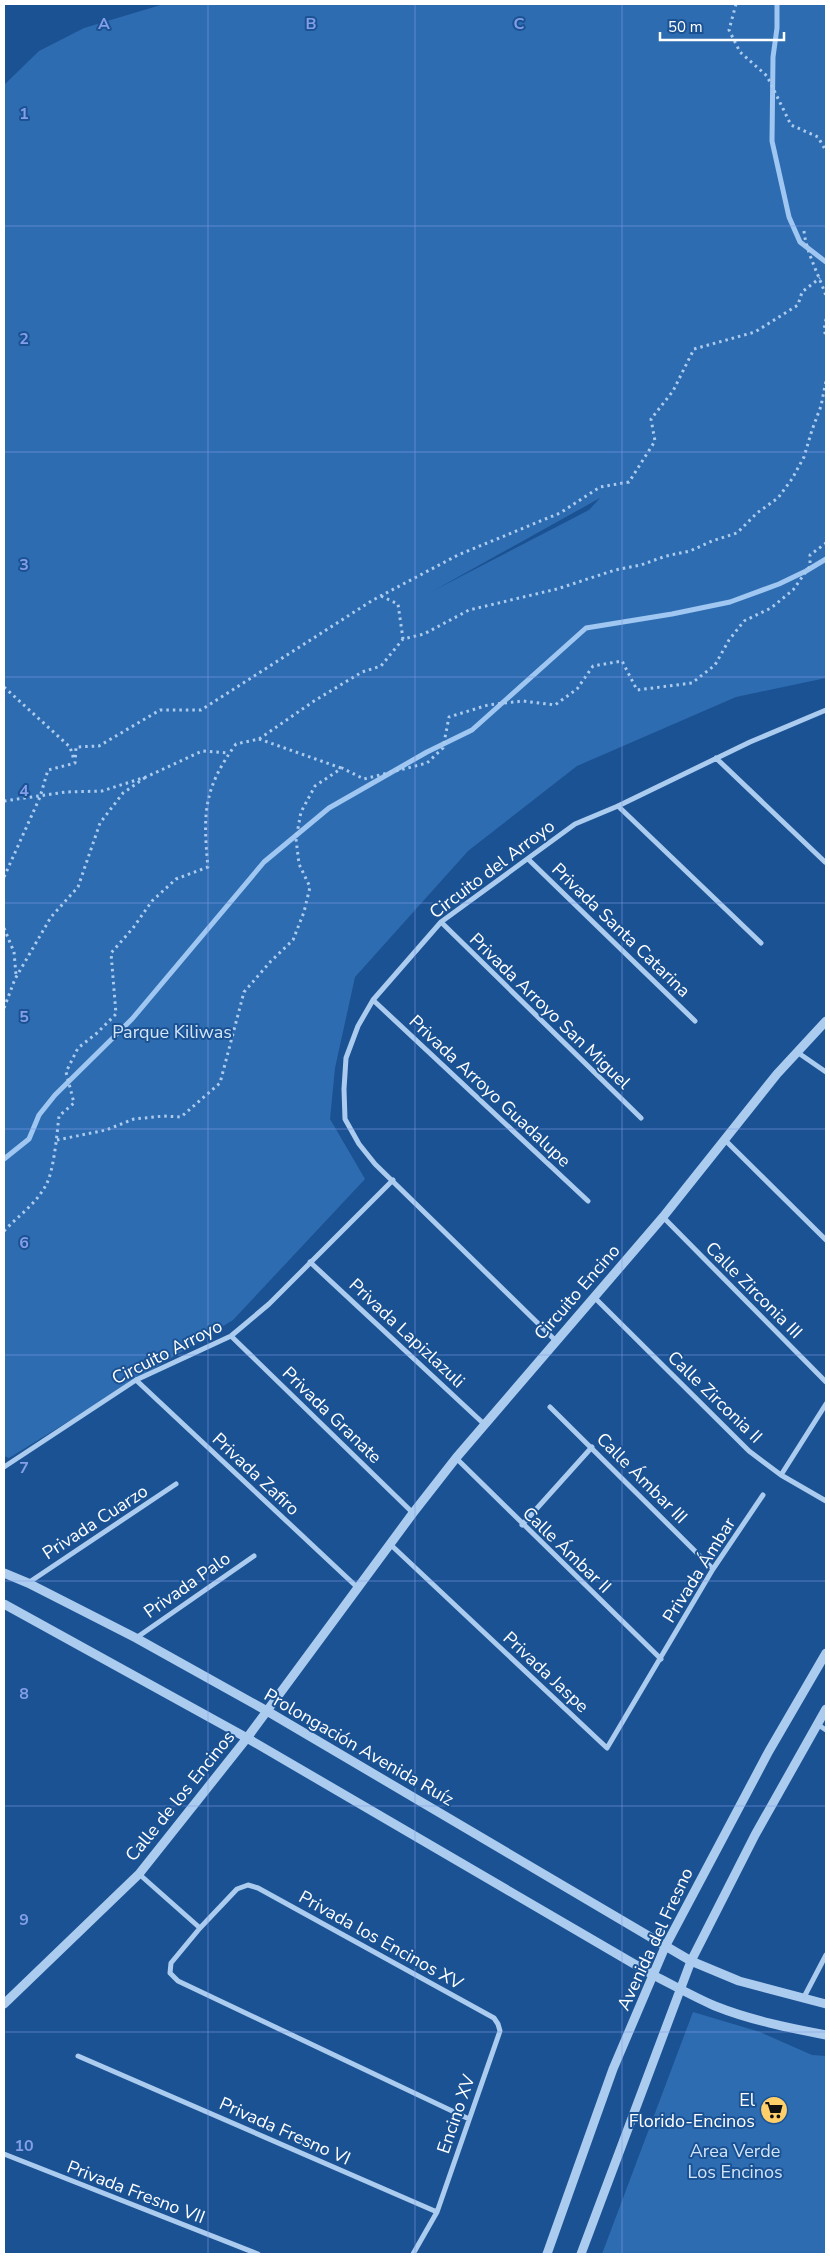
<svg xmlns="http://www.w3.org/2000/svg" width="830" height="2258" font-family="'Nunito Sans',sans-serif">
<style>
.green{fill:#2e6cb1;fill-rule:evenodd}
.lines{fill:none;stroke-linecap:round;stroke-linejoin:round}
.stream{stroke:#9fc7f1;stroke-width:5}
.path{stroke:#abccef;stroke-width:3;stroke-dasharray:2.5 4;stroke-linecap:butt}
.minor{stroke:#abccef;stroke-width:5}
.tertiary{stroke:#abccef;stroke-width:9}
.grid{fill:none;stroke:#839eea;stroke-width:1;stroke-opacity:0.55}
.labels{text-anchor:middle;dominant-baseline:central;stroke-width:4;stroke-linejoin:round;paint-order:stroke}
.street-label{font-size:18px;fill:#fff;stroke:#1b5293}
.park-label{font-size:18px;fill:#d2e5fb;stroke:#1b5293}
.poi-label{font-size:18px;fill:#fff;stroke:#1b5293;text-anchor:end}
.grid-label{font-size:16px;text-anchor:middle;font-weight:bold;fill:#839eea;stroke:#1b5293;stroke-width:4;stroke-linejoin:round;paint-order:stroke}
</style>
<rect width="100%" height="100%" fill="#1b5293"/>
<path class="green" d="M164,4h662v674l-90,19 -159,69 -109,85 -113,126 -20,91 -5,51 35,60 -132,141 -224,138 -5,-2v-1371l35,-34 45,-23zM600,498l-11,12 -156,81z
M693,2012l67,20 52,23 14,1v198h-224z"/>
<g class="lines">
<path class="stream" d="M777,4v24l-4,29 -1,84 17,76 11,25 26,20
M4,1159l25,-20 10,-24 16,-20 77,-76 132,-157 65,-54 98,-56 45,-22 114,-102 86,-14 58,-12 49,-18 27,-13 20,-12"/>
<path class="path" d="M736,4l-7,26 11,22 27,24 24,49 27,12 8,14
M804,231c2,21 15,44 22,65
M826,319l-2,11 2,6
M381,596l17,8 5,35
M4,687l66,60 4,13
M259,739l82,29
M4,801l62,-9 36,-1 44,-14 56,-26 27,2
M4,877l36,-80 8,-27 27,-7 1,-16 23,-1 61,-36h41l172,-110 85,-45 102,-42 40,-26 29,-5 26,-41 -4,-22 22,-28 21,-42 61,-17 43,-27 4,-13 18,-14
M4,928l10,24 2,23
M4,1008l11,-29 36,-62 27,-30 22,-64 23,-30 23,-16
M57,1140l49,-10 28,-11 30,-3 17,1 39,-34 24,-91 27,-31 22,-21 11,-28 6,-25 -11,-23 -3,-25 5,-27 14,-26 27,-18 22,11 63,-16 16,-15 6,-31 39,-12 35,-4 32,4 22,-16 16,-23 29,-5 15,29 55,-7 23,-18 14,-25 15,-19 27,-13 22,-18 17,-24v-11l16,-12
M4,1231c14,-15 32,-27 42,-46 8,-14 11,-52 13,-69l15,-13 -8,-31 12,-24 19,-15 19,-19 -5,-61 22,-25 19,-27 24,-22 32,-12c-5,-53 -5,-78 28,-123l23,-5 55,-38 48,-29 19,-6 22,-27 21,-5 45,-24 88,-21 58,-19 26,-5 25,-9 24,-5 22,-10 25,-8 20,-20 21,-15 14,-19 12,-22 8,-27 9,-24 5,-25"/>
<path class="minor" d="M716,758l109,104
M618,806l143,137
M528,859l167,162
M441,922l200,196
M373,1000l215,201
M797,1052l29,20
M725,1140l101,100
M663,1217l163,165
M310,1262l174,162
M595,1298l154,153 32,24 45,26
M231,1336l182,177
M556,1341l-181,-177 -16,-20 -14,-25 -1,-30 2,-31 12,-32 15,-26 68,-78 134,-98 43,-18 132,-64 76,-32
M136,1380l222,208
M550,1407l163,162
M456,1458l205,201
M4,1467l132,-87 95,-44 38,-32 124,-124
M781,1475l45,-71
M522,1525l70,-78
M391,1545l216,203 106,-179 50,-74
M28,1583l148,-99
M136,1638l118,-82
M817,1724l9,6
M139,1874l61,54
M803,1999l23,-44
M78,2056l359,156
M4,2154l254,100
M413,2254l24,-42 63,-181 -2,-7 -4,-6 -236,-130 -10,-3 -11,4 -37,39 -29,35 -1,10 8,8 291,138"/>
<path class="tertiary" d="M4,1573l24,10 108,55 131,73 424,250 48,20 87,23
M4,1604l243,134 406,237c20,10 41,22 62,31 35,14 74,22 111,29
M4,2004l135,-130 108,-136 166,-225 43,-55 207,-241 114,-143 49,-53
M547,2254l66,-185 52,-122 104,-196 57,-98
M581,2254l110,-293 64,-126 71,-126"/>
</g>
<path class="grid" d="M208,4v2250M415,4v2250M622,4v2250M4,226h822M4,452h822M4,677h822M4,903h822M4,1129h822M4,1355h822M4,1581h822M4,1806h822M4,2032h822"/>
<defs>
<g id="supermarket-disc" transform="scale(1.4375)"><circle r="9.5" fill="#ffd06a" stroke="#1b5293"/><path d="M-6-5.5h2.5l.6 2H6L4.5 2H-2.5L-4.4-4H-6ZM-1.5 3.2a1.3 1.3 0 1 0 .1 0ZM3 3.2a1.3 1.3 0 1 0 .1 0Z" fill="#111"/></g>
</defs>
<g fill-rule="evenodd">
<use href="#supermarket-disc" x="774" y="2110"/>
</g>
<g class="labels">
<g class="street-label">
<text transform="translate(492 869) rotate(-37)">Circuito del Arroyo</text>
<text transform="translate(621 930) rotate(44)">Privada Santa Catarina</text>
<text transform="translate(550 1011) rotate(44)">Privada Arroyo San Miguel</text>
<text transform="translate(490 1091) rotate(43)">Privada Arroyo Guadalupe</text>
<text transform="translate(754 1290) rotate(45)">Calle Zirconia III</text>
<text transform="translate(577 1292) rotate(-49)">Circuito Encino</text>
<text transform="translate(407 1333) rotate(43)">Privada Lapizlazuli</text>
<text transform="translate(167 1352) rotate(-27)">Circuito Arroyo</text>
<text transform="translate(715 1397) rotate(44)">Calle Zirconia II</text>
<text transform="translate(332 1415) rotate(44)">Privada Granate</text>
<text transform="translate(256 1474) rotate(43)">Privada Zafiro</text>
<text transform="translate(642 1478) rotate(45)">Calle Ámbar III</text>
<text transform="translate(95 1522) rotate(-33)">Privada Cuarzo</text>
<text transform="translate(567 1550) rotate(44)">Calle Ámbar II</text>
<text transform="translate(699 1570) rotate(-58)">Privada Ámbar</text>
<text transform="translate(187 1585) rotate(-35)">Privada Palo</text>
<text transform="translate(546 1672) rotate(43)">Privada Jaspe</text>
<text transform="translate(359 1747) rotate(30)">Prolongación Avenida Ruíz</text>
<text transform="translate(180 1796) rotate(-51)">Calle de los Encinos</text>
<text transform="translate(655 1939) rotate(-65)">Avenida del Fresno</text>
<text transform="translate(381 1940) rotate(29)">Privada los Encinos XV</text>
<text transform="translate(456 2114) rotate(-71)">Encino XV</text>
<text transform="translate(285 2131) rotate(24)">Privada Fresno VI</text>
<text transform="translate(136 2192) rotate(21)">Privada Fresno VII</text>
</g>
<g class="park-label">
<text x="172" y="1032">Parque Kiliwas</text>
<text x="735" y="2151">Area Verde<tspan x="735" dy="21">Los Encinos</tspan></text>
</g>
<g class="poi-label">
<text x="755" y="2100">El<tspan x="755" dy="21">Florido-Encinos</tspan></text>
</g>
</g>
<g class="grid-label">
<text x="104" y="29">A</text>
<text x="311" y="29">B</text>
<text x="519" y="29">C</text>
<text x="24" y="119">1</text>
<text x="24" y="344">2</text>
<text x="24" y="570">3</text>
<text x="24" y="796">4</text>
<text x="24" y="1022">5</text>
<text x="24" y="1248">6</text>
<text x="24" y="1473">7</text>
<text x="24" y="1699">8</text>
<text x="24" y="1925">9</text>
<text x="24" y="2151">10</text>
</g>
<rect width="830" height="2258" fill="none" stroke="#ffffff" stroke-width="10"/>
<path d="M660 32v8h124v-8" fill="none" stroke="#ffffff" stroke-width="2.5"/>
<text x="668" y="32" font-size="15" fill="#ffffff" stroke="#1b5293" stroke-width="4" paint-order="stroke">50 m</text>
</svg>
